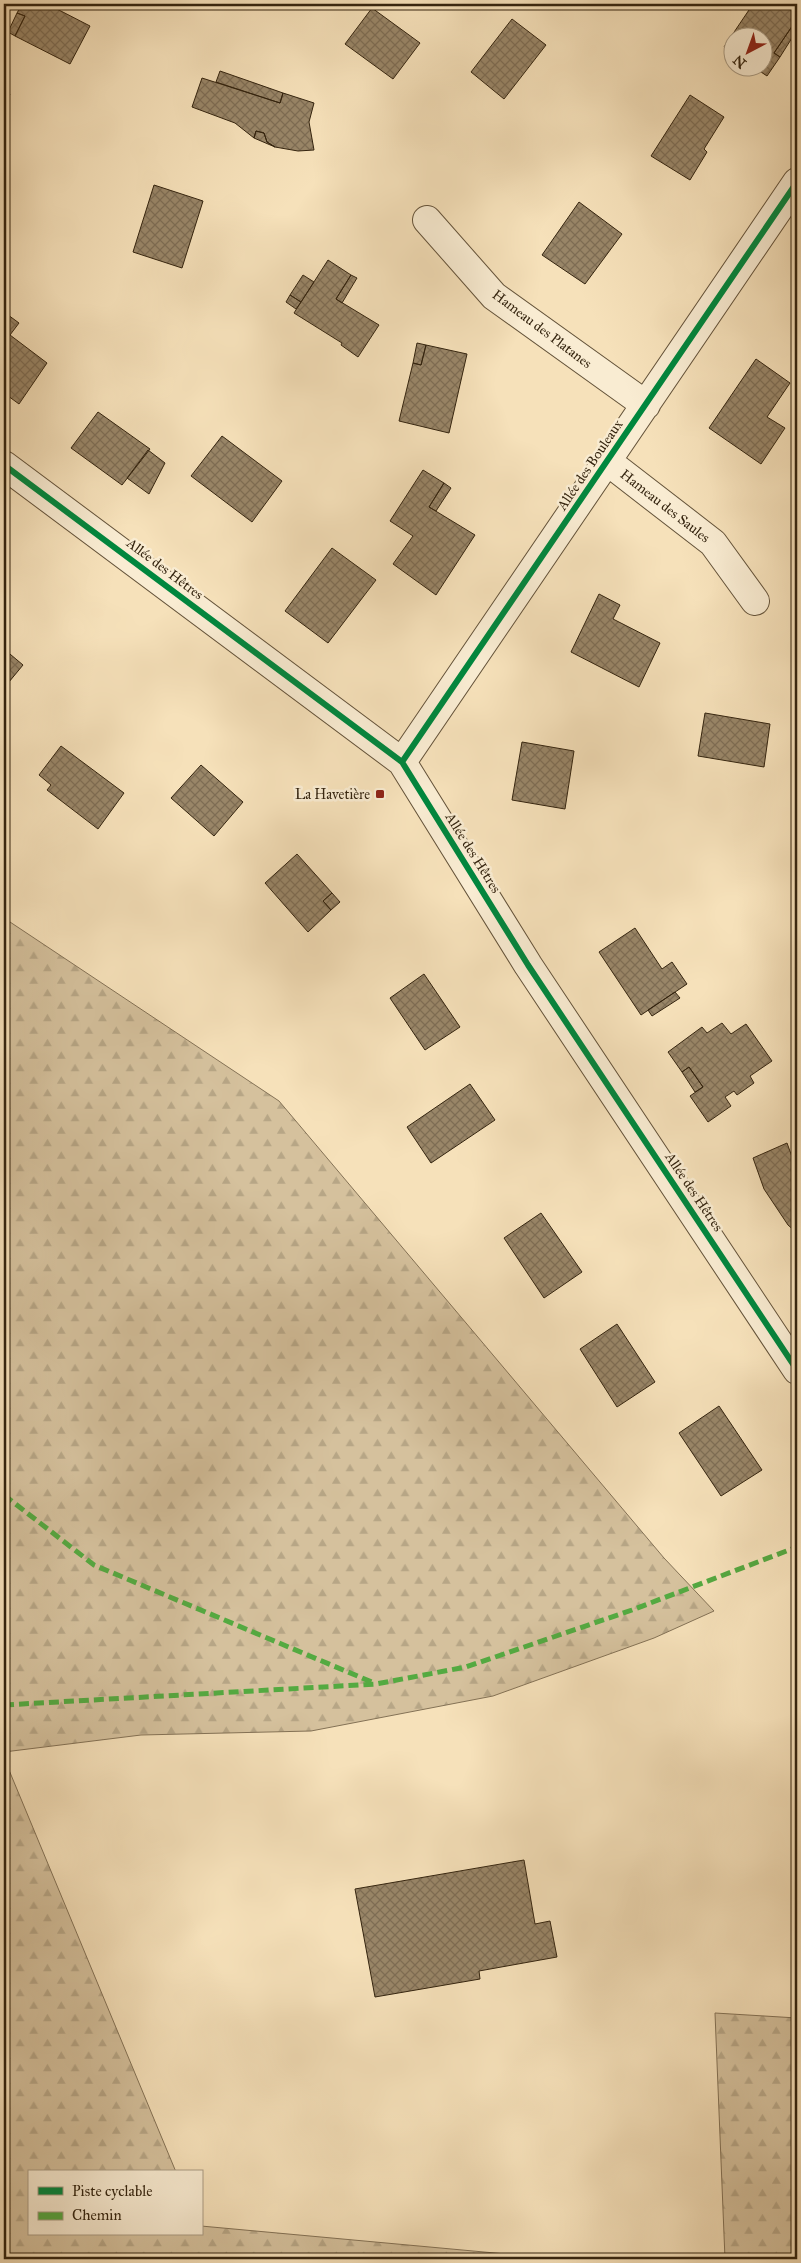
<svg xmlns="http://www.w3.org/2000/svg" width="801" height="2263" font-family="'IM FELL Great Primer',serif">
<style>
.forest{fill:url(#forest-firs);stroke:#847256}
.building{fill:url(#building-cross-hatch);stroke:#34240f}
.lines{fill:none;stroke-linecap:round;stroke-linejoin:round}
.street-casing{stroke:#64533a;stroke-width:30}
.street{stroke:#f9ecd2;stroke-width:28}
.quiet{stroke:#54aa41;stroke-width:5;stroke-dasharray:10 5;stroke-linecap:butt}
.cycleway-casing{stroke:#f9ecd2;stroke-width:9}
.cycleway{stroke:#00873e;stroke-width:6}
.poi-dot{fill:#8f2418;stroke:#f9ecd2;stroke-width:2}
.labels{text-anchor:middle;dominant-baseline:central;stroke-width:5;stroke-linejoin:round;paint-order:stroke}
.street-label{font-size:14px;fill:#34240f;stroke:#f9ecd2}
.poi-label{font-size:14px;fill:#34240f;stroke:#f9ecd2;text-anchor:end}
</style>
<defs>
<pattern id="forest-firs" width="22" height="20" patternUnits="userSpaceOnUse" patternTransform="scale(1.25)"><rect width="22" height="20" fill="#d5c19d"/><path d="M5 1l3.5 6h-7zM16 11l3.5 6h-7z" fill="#b7a686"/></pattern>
<pattern id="building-cross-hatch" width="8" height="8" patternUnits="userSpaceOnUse" patternTransform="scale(1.25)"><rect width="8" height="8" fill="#998668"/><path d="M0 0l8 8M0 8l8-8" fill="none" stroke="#7e6d54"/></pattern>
</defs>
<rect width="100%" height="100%" fill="#f6e1ba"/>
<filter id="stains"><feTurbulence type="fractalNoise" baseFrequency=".004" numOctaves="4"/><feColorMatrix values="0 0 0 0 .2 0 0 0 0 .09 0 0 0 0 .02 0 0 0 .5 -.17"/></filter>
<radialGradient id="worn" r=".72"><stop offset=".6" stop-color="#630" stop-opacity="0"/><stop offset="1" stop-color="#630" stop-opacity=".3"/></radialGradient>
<path class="forest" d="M4,918l275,183 385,457 50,53 -60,27 -161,58 -182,35 -170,4 -137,17z
M4,1758l172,414h-147v62h172v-8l359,33h-556z
M715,2013l82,5v241h-72z"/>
<path class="building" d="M22,4h35l-2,4 35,18 -20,38 -55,-28 10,-20 -8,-3z
M753,4h44v15l-23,34 6,4 -13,19 -12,-8h9v-30h-30v15l-10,-6z
M372,8l48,35 -27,36 -48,-35z
M17,13l8,3 -10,20 -7,-4z
M512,19l34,26 -42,54 -33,-27z
M797,19v11l-17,27 -6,-4z
M220,71l63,22 -3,10 -64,-21z
M202,78l78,25 3,-10 31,10 -5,19 5,28 -16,1 -23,-4 -8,-5 -3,-9 -8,-2 -2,7 -19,-15 -43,-16z
M4,89l6,5 -6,10z
M690,95l34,22 -20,32 3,3 -17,28 -39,-24z
M256,131l8,2 3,9 8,5 -21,-9z
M154,185l49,16 -21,67 -49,-16z
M579,202l43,32 -37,50 -43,-29z
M328,260l23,15 -15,24 43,26 -21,32 -17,-12 1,-2 -48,-30z
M303,275l11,7 -13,20 -11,-7z
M351,275l6,3 -15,25 -6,-4z
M290,295l11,7 -5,7 -10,-7z
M4,312l15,11 -9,12 37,28 -28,41 -15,-11z
M417,343l9,2 -5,20 -8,-2z
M426,345l41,9 -18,79 -50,-12 14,-58 8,2z
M756,359l34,24 -23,34 18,11 -24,36 -52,-36z
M98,412l52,37 -28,36 -51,-37z
M222,436l60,45 -30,41 -61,-46z
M148,450l17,13 -16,31 -22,-16z
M423,470l21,13 -15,24 46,28 -39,60 -43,-31 20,-28 -23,-15z
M444,483l7,5 -15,23 -7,-4z
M332,548l44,32 -48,63 -43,-32z
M599,594l21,11 -7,14 47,24 -21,44 -68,-35z
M4,649l19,16 -19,23z
M705,713l65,11 -6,43 -66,-11z
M522,742l52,9 -9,58 -53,-9z
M61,746l63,47 -26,36 -51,-39 4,-5 -12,-10z
M201,765l42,37 -29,34 -43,-38z
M297,854l35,39 -9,8 8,9 -23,22 -43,-49z
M332,893l8,9 -9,8 -8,-9z
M635,928l27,41 10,-7 15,22 -46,31 -42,-63z
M424,974l36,53 -35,23 -35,-52z
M675,992l5,6 -28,18 -4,-6z
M722,1023l9,11 15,-10 26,37 -22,15 4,7 -17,12 -3,-4 -9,6 6,9 -23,16 -18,-26 13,-9 -14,-20 -7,5 -14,-20 34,-25 5,6z
M689,1067l14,20 -8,5 -13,-20z
M470,1084l25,36 -64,43 -24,-36z
M787,1143l8,22 2,-2v70l-9,-8 -24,-36 -11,-31z
M541,1213l41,59 -38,26 -40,-60z
M617,1324l38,58 -38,25 -37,-58z
M719,1406l43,64 -41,26 -42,-63z
M524,1860l11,64 15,-3 7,36 -78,14 1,8 -105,18 -20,-108z"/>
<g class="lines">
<g class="street-casing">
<path id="street" d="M427,220l67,76 152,109
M607,461l106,82 42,58
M4,465l398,297 126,203 269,405
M402,762l395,-580"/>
</g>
<use href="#street" class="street"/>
<path class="quiet" d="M4,1495l90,70 280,118
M4,1705l372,-21 90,-17 166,-57 165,-63"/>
<g class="cycleway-casing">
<path id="cycleway" d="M4,465l398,297 126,203 269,405
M402,762l395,-580"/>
</g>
<use href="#cycleway" class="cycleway"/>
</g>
<rect class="poi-dot" x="375" y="789" width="10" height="10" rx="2.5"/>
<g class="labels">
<g class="street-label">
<text transform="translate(542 329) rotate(37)">Hameau des Platanes</text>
<text transform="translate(590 465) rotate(-56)">Allée des Bouleaux</text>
<text transform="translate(665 506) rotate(38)">Hameau des Saules</text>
<text transform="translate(165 569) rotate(37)">Allée des Hêtres</text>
<text transform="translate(473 853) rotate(58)">Allée des Hêtres</text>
<text transform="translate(694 1192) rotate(56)">Allée des Hêtres</text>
</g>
<g class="poi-label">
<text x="370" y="794">La Havetière</text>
</g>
</g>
<rect width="801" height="2263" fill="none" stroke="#f6e1ba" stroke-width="20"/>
<rect x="5" y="5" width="791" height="2253" fill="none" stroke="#34240f" stroke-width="2.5"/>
<rect x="10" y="10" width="781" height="2243" fill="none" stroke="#34240f"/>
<rect x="28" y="2170" width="175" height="65" fill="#f9ecd2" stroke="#aa9c84"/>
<rect x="38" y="2187" width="25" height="8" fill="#00873e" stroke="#aa9c84"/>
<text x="72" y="2196" font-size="15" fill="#34240f">Piste cyclable</text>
<rect x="38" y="2212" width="25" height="8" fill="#54aa41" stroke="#aa9c84"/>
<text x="72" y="2220" font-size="15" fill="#34240f">Chemin</text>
<g transform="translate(748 52) rotate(221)"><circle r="24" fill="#f9ecd2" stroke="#aa9c84"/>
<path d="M0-4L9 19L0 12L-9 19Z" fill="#8f2418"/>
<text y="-8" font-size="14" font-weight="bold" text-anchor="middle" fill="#34240f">N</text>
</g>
<rect width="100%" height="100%" filter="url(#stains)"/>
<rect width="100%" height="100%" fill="url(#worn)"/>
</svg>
